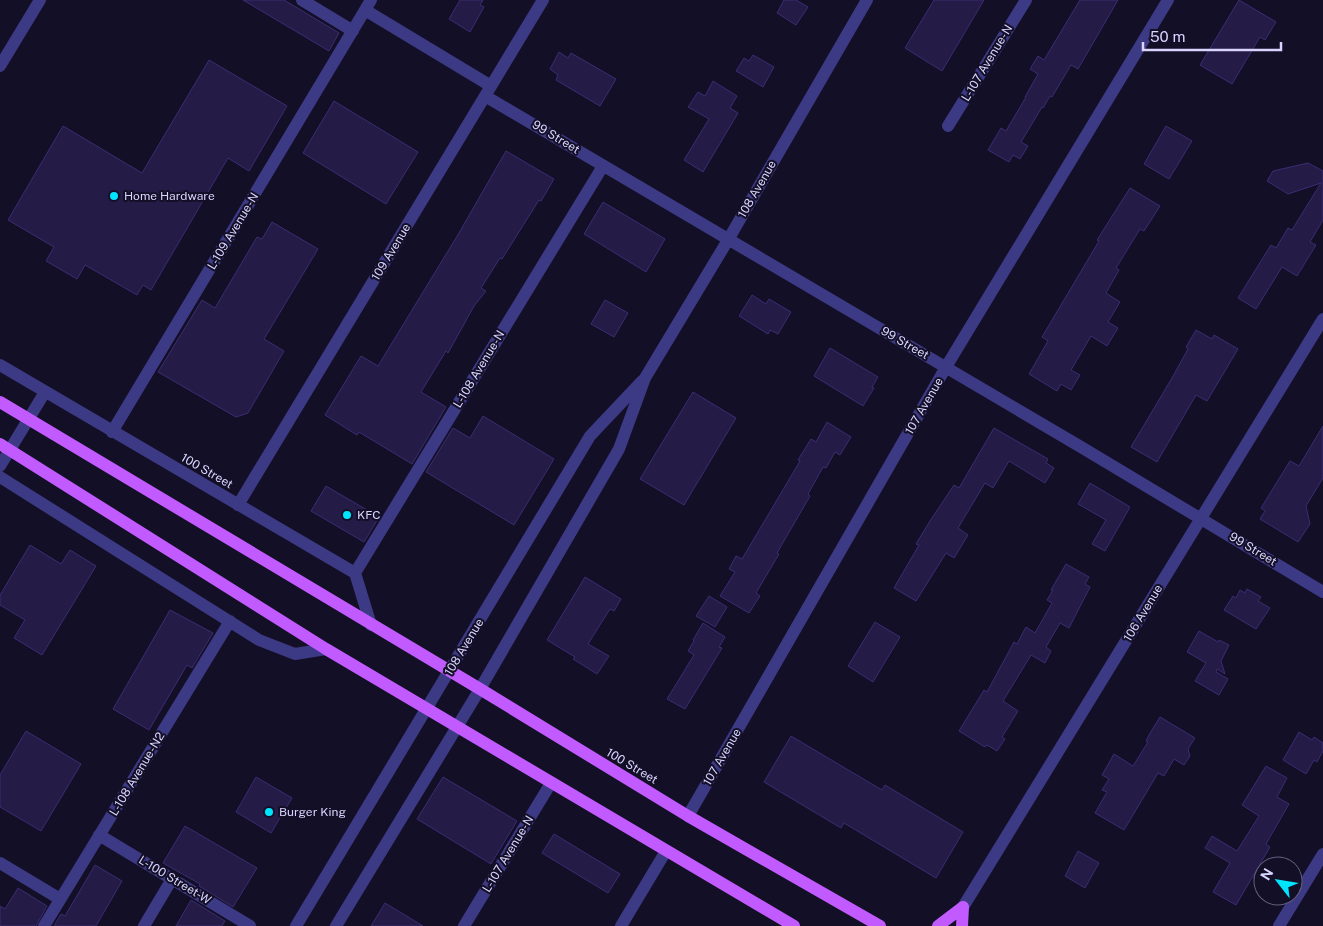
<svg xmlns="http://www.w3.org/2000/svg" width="1323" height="926" font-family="'Public Sans',sans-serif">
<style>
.building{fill:#241b47;stroke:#3b2d73}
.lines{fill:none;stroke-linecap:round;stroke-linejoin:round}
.minor{stroke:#3d3a85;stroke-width:12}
.major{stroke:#c25bff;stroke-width:12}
.poi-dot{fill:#00e5ff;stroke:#130f26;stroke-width:2}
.labels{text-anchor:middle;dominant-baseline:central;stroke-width:4;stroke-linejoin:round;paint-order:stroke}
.street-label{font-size:12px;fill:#d9d4ff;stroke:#130f26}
.poi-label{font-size:12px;fill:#d9d4ff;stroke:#130f26;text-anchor:start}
</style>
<rect width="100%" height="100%" fill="#130f26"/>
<path class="building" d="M243,0h41l55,33 -10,18z
M460,0h23l-3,5 4,2 -14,25 -21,-13z
M784,0h12l12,7 -12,18 -19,-12z
M934,0h50l-42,71 -37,-23z
M1080,0h38l-40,69 -7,-4 -19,32 -2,-1 -7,12 -1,-1 -21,35 7,4 -8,13 -7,-4 -4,7 -21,-12 13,-22 5,3 20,-34h-1l13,-23 -8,-5 8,-13 6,4z
M1239,0l37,22 -11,18 -5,-3 -28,47 -32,-19z
M559,52l9,6 3,-5 45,26 -16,27 -44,-26 2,-5 -8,-6z
M753,55l21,12 -11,20 -27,-16 8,-13 5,3z
M209,60l78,46 -38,65 -21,-13 -77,132 -8,-5 -6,10 -52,-30 -8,14 -31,-18 8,-14 -46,-27 55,-94 79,47z
M713,81l24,15 -7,12 8,5 -35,59 -19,-12 25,-41 -21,-12 10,-15 7,4z
M334,101l84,51 -32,52 -83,-51z
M1166,126l26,15 -23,38 -25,-15z
M506,151l48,28 -13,22 -2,-1 -37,59 -2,-1 -19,30 5,3 -12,15 -26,47 -2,-2 -25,41 25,15 -34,57 -53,-32 -2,3 -32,-20 36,-59 17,10 81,-133z
M1308,163l15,8v49l-13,22 6,3 -19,31 -15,-9 -26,42 -18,-11 33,-53 5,3 12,-20 4,2 29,-47 -33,11 -21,-13 6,-10z
M1130,188l30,18 -16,25 -4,-2 -24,39 3,2 -13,23 14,9 -12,20 10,6 -11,18 -16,-10 -20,34 9,5 -9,15 -10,-6 -4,7 -28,-17 19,-33 -6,-4 57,-96 -2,-1z
M603,202l62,37 -19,33 -62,-38z
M272,222l46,27 -54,90 20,12 -36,62 -12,4 -78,-45 44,-72 13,8 42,-71 5,2z
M752,295l14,9 3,-5 22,13 -13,22 -8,-4 -2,4 -29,-18z
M605,300l23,13 -14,24 -23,-13z
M1196,330l16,9 2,-4 24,14 -31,52 -11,-6 -39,67 -26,-15 41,-69 16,-29 -2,-2z
M830,348l48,29 -6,10 2,1 -11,18 -49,-30z
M693,392l43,26 -52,87 -44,-26z
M483,416l71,43 -40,66 -88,-53 27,-44 17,10z
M827,422l24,15 -11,18 -5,-3 -9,16 -3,-1 -15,27 2,2 -33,57 2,1 -23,39 4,3 -11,17 -29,-17 15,-24 -6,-3 7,-13 6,3 58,-98 -2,-1 13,-21 5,3z
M1323,426v52l-17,28 4,18 -12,18 -38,-23 5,-8 -4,-3 29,-47 9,5z
M994,428l54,31 -2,4 8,5 -9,15 -36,-22 -16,27 -8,-5 -27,45 10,7 -14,23 -8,-5 -30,48 -22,-13 25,-43 -3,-1 14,-23 24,-36 5,3z
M1090,483l40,24 -25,44 -13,-7 14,-24 -28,-16z
M326,486l53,31 -15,25 -53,-31z
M30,545l31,19 9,-14 26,16 -54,89 -28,-17 11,-18 -25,-15v-10z
M1066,564l23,13 -4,7 5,3 -21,41 -9,-5 -14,24 5,4 -6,12 -14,-8 -28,46 15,10 -16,26 3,2 -8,12 -10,-6 -2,2 -26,-16 25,-41 3,2 27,-50 3,2 9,-17 9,6 17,-30 -5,-3 6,-10h-2z
M585,577l36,22 -7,12 -4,-2 -22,35 21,12 -12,18 -24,-15 2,-2 -28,-17z
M1247,589l14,8 -3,4 12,7 -14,21 -32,-19 9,-14 3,2 4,-8 5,3z
M709,596l18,11 -12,20 -19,-11z
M170,610l43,23 -21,35 -5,-3 -38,65 -36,-21z
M875,622l25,15 -27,45 -25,-16z
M703,623l22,14 -6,10 3,1 -37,61 -18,-10 27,-44 -6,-4 6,-10 -1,-1z
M1199,631l19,11 1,-2 10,5 -8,16 4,13 -8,-5 -1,3 12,7 -9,16 -24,-14 11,-18 -19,-11z
M1160,717l35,21 -7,11 2,7 -6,9 -10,-6 -10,17 -6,-3 -34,57 -29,-17 12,-21 -5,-2 7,-11 -7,-4 12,-21 19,12 15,-24 -2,-1 3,-6z
M26,731l55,33 -40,67 -41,-24v-32z
M1299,732l13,8 2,-3 9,6v8l-6,11 -3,-2 -8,14 -23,-14z
M791,736l91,54 3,-5 78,47 -27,46 -92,-55 -3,5 -77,-46z
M1266,766l21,12 -10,19 12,7 -23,40 4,3 -34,58 -23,-13 17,-29 -25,-15 7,-12 25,15 22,-35 -17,-11z
M256,777l36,21 -21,35 -35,-21z
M443,777l74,44 -26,43 -74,-45z
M185,826l72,42 -24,39 -34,-21 1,-2 -37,-21z
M554,834l66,40 -12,19 -66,-40z
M1078,851l21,12 -14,25 -20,-12z
M95,865l27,16 -26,45h-42l7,-12 4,2z
M18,888l29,18 -11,20h-36v-20l5,3z
M191,900l34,21 -3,5h-46z
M385,903l38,23h-52z"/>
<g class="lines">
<path class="minor" d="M302,0l51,31
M365,10l126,76
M0,66l40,-66
M485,96l596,351 242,145
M948,126l78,-126
M0,365l355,208 16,52
M112,432l259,-432
M0,466l45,-74
M0,477l259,163 36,14 31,-5
M238,505l305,-505
M355,573l248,-407
M688,816l258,-449 222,-367
M99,835l151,91
M0,863l60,36
M963,907l360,-588
M44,926l186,-305
M144,926l28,-47
M296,926l294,-490 52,-55
M336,926l144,-237 139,-240 26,-71 83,-138 139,-240
M464,926l87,-143
M621,926l45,-75
M1279,926l44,-72"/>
<path class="major" d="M0,402l480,287 208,127 192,110
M0,444l326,205 468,277
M938,926l25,-19
M962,926l1,-19"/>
</g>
<g class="poi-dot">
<circle cx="114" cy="196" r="5"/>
<circle cx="347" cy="515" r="5"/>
<circle cx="269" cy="812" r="5"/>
</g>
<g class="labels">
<g class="street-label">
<text transform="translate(987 63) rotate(-59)">L-107 Avenue-N</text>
<text transform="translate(556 137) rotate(31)">99 Street</text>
<text transform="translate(757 189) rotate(-60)">108 Avenue</text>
<text transform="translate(233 231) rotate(-59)">L-109 Avenue-N</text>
<text transform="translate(391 252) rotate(-59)">109 Avenue</text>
<text transform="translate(905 343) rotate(30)">99 Street</text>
<text transform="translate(479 369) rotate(-59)">L-108 Avenue-N</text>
<text transform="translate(924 406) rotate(-60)">107 Avenue</text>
<text transform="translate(207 471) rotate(30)">100 Street</text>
<text transform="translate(1253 549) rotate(31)">99 Street</text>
<text transform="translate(1143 613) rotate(-59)">106 Avenue</text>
<text transform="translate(464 647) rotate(-59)">108 Avenue</text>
<text transform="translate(722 757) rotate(-60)">107 Avenue</text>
<text transform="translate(632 766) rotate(31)">100 Street</text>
<text transform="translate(137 774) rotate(-59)">L-108 Avenue-N2</text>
<text transform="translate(508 854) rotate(-59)">L-107 Avenue-N</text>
<text transform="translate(175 880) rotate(31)">L-100 Street-W</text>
</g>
<g class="poi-label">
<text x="124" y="196">Home Hardware</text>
<text x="357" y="515">KFC</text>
<text x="279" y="812">Burger King</text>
</g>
</g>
<g transform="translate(1278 881) rotate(301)"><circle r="24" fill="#130f26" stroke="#625e7d"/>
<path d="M0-4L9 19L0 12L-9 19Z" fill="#00e5ff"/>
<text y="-8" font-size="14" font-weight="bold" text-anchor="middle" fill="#d9d4ff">N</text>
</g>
<path d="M1143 42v8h138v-8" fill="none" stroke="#d9d4ff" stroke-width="2.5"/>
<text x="1150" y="42" font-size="15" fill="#d9d4ff" stroke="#130f26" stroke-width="4" paint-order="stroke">50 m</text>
</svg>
